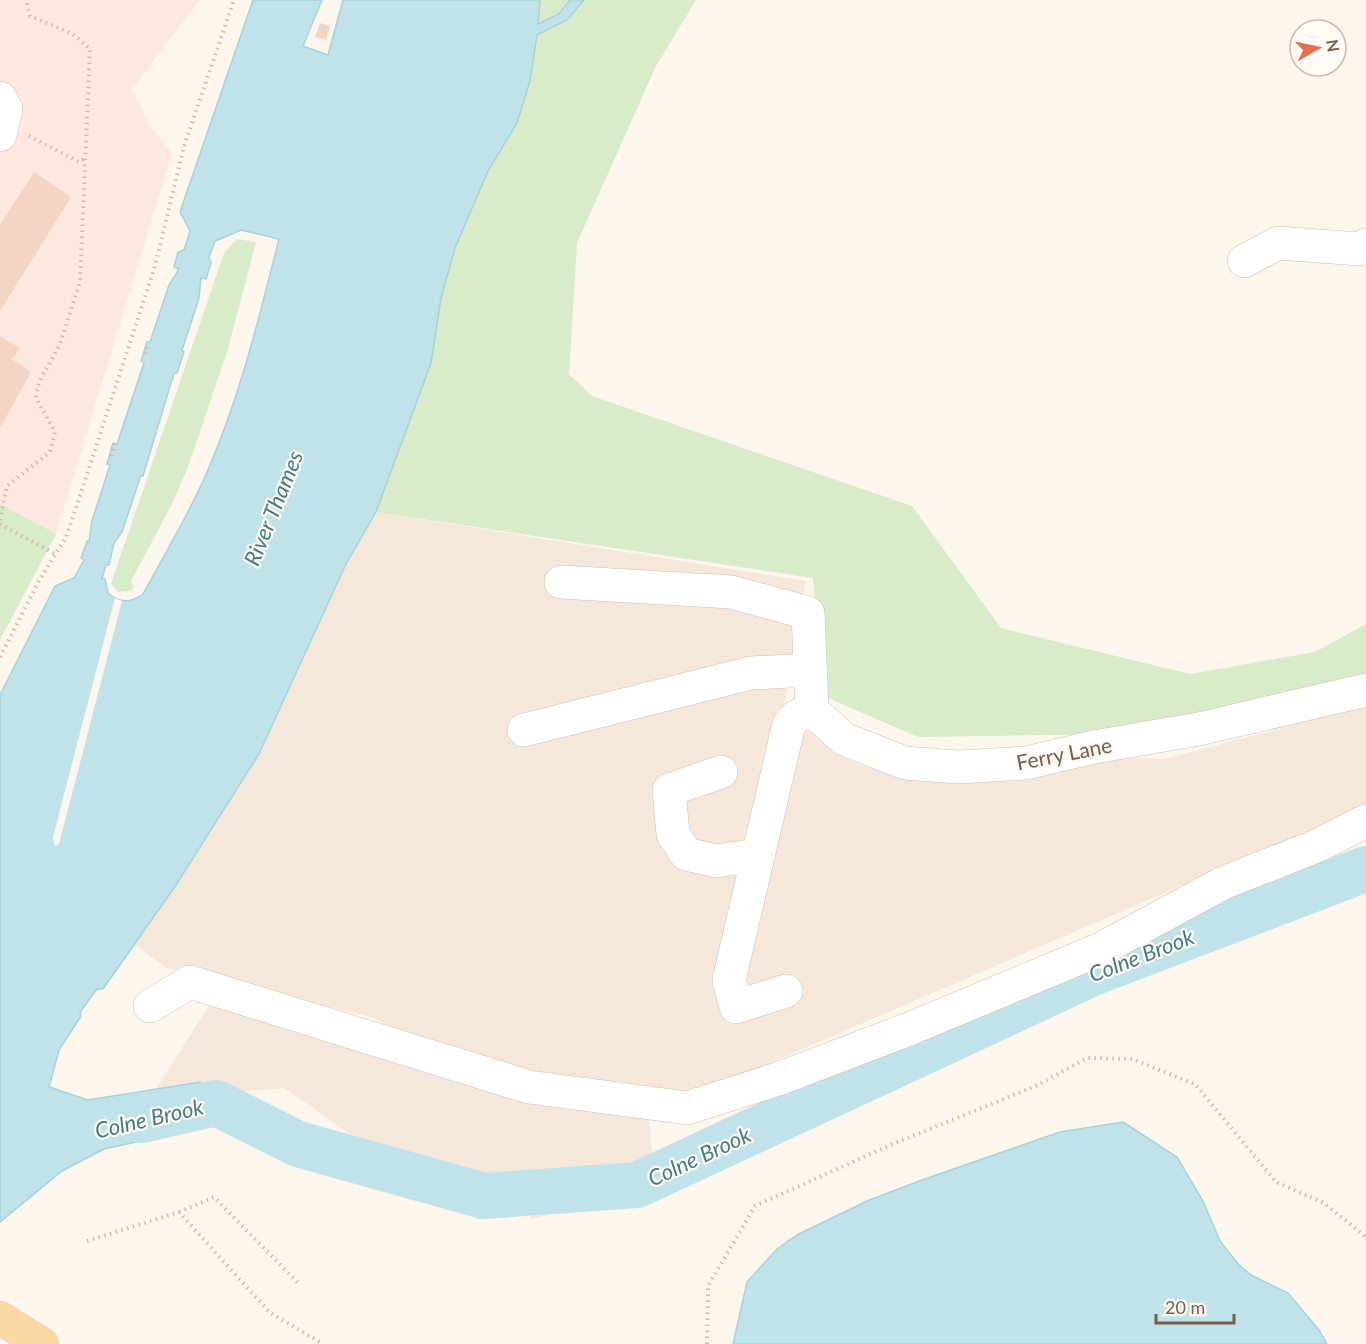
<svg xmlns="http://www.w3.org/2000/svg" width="1366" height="1344" font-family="Lato,sans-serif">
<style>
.residential{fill:#f5e8da}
.commercial{fill:#fde8e0}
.green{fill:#d8ecc9}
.water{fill:#bfe3e8;stroke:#a5d3da;stroke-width:1.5;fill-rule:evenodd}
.pier{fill:#fdf6ec}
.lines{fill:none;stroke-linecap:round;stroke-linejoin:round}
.river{stroke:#bfe3e8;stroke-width:46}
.building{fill:#f3d5c3}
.minor-casing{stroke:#d1beb0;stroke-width:34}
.major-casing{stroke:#dad1cd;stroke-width:34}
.path{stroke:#d9b8a5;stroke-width:4;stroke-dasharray:1.5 4.5;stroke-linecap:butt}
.minor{stroke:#fff;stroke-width:33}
.major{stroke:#fbd9a5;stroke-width:33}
.labels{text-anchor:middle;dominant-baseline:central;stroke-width:4.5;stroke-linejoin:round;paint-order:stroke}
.street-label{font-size:21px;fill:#7a5c4d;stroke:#fffaf3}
.water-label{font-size:22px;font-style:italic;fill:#437c86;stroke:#fffaf3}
</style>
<rect width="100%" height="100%" fill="#fdf6ec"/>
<path class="residential" d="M376,512l430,69 -23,130 18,8 46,40 21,9 239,-10 57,1 202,-53v100l-686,296 -151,-17 -162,-69 -201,-48 -32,-24 42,-59 83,-130 87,-191z
M215,996l434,123 7,70 -125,30v-20l-26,4 -78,-15 -143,-100 -135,12z"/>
<path class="commercial" d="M0,0h200l-68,89 17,35 23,30 -116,380 -56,100z"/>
<path class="green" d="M540,0h30l-11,14 -22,10z
M584,0h112l-40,66 -79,177 -8,131 23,22 320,110 89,122 189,46 125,-22 51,-28v62l-247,48 -201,3 -95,-41 -10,-118 -437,-66 55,-149 10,-66 14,-49 33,-77 29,-48 13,-42 7,-46 30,-15z
M237,239l19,3 -28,107 -40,118 -16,37 -41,77 3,6 -4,4 -12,1 -7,-8 3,-9 110,-322z
M0,504l56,30 -56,106z"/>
<path class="water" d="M253,0h69l-19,46 25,9 15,-55h197l-2,24 21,-10 11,-14h14l-17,20 -30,15 -7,46 -13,42 -29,48 -33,77 -14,50 -10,65 -55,149 -30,52 -87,190 -83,131 -73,104h-6l-17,23 1,4 -22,34 -10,37 39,13 112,-18 6,45 -102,22 -42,22 -62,51v-527l55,-109 19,-8 10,-18 -3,-2 6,-17 2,1 3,-21 18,-56 -3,-1 6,-21 4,1 27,-81 -3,-2 6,-19h3l19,-57 10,-16 -5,-2 4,-15 6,-2 6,-19 -10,-19zM241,230l38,9c-20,79 -39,158 -72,233 -18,42 -42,82 -64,122 -12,9 -24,9 -35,-1l-3,-14 -3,-1 4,-13h3l5,-22 8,-11 19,-57 2,1 31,-103h3l7,-21 -2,-2 17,-52 2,-20 5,1 5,-16 -2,-6 6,-16z
M1123,1122l54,35 26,44 17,40 19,24 12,10 37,18 31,37 8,14h-594l14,-62 30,-33 20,-14 70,-34 55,-21 138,-48z"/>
<path class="pier" d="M115,598l7,3 -63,243 -4,2 -2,-9z"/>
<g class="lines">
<path class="river" d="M142,1120l74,-17 82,41 186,52 153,-11 458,-213 271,-103"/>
</g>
<path class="building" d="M320,23l10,3 -4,14 -11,-3z
M34,172l37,25 -71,114v-86z
M0,336l20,12 -8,11 19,13 -31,56z"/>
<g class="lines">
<g class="minor-casing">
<path id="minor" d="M0,98l6,11 -6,26
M1244,261l34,-18 82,6 6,-4
M561,582l170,10 77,21 4,97 32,29 61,24 53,4 68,-4 68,-16 105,-18 167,-39
M524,730l227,-57 60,-3
M721,772l-52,18 4,44 13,20 30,7 42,-6
M786,991l-50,16 -7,-27 60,-256 8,-8 15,-6
M150,1006l40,-24 339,105 158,21 91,-29 131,-50 192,-80 122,-66 96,-38 47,-24"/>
</g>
<g class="major-casing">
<path id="major" d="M0,1318l42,26"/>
</g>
<path class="path" d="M29,136l50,26 5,-3
M145,354l3,-12
M111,456l4,-12
M0,520l7,-34 43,-34 5,-20 -19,-34 3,-16 21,-38 20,-62 10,-233 -17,-15 -43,-18 -4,-16
M0,524l55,30
M0,657l40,-78 26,-42 11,-32 78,-239 29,-120 50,-146
M179,1212l35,-15 84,86
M87,1241l92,-29 90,100 54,32
M707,1344l1,-58 47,-80 133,-60 150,-61 49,-27 45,1 63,25 81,98 48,21 42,34"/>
<use href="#minor" class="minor"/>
<use href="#major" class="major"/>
</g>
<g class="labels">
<g class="street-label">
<text transform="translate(1064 753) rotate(-11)">Ferry Lane</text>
</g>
<g class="water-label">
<text transform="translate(273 508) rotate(-68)">River Thames</text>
<text transform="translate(1141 955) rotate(-21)">Colne Brook</text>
<text transform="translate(149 1118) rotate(-13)">Colne Brook</text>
<text transform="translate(699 1156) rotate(-25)">Colne Brook</text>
</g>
</g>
<g transform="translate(1318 48) rotate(81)"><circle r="28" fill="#fffaf3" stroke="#cabbb1" stroke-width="1.5"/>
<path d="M0-4.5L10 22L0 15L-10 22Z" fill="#e76f51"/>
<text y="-9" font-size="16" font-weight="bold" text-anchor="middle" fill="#7a5c4d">N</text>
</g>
<path d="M1156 1314v9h78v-9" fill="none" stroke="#7a5c4d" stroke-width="3"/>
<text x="1165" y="1314" font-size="18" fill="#7a5c4d" stroke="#fffaf3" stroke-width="4.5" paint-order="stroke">20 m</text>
</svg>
